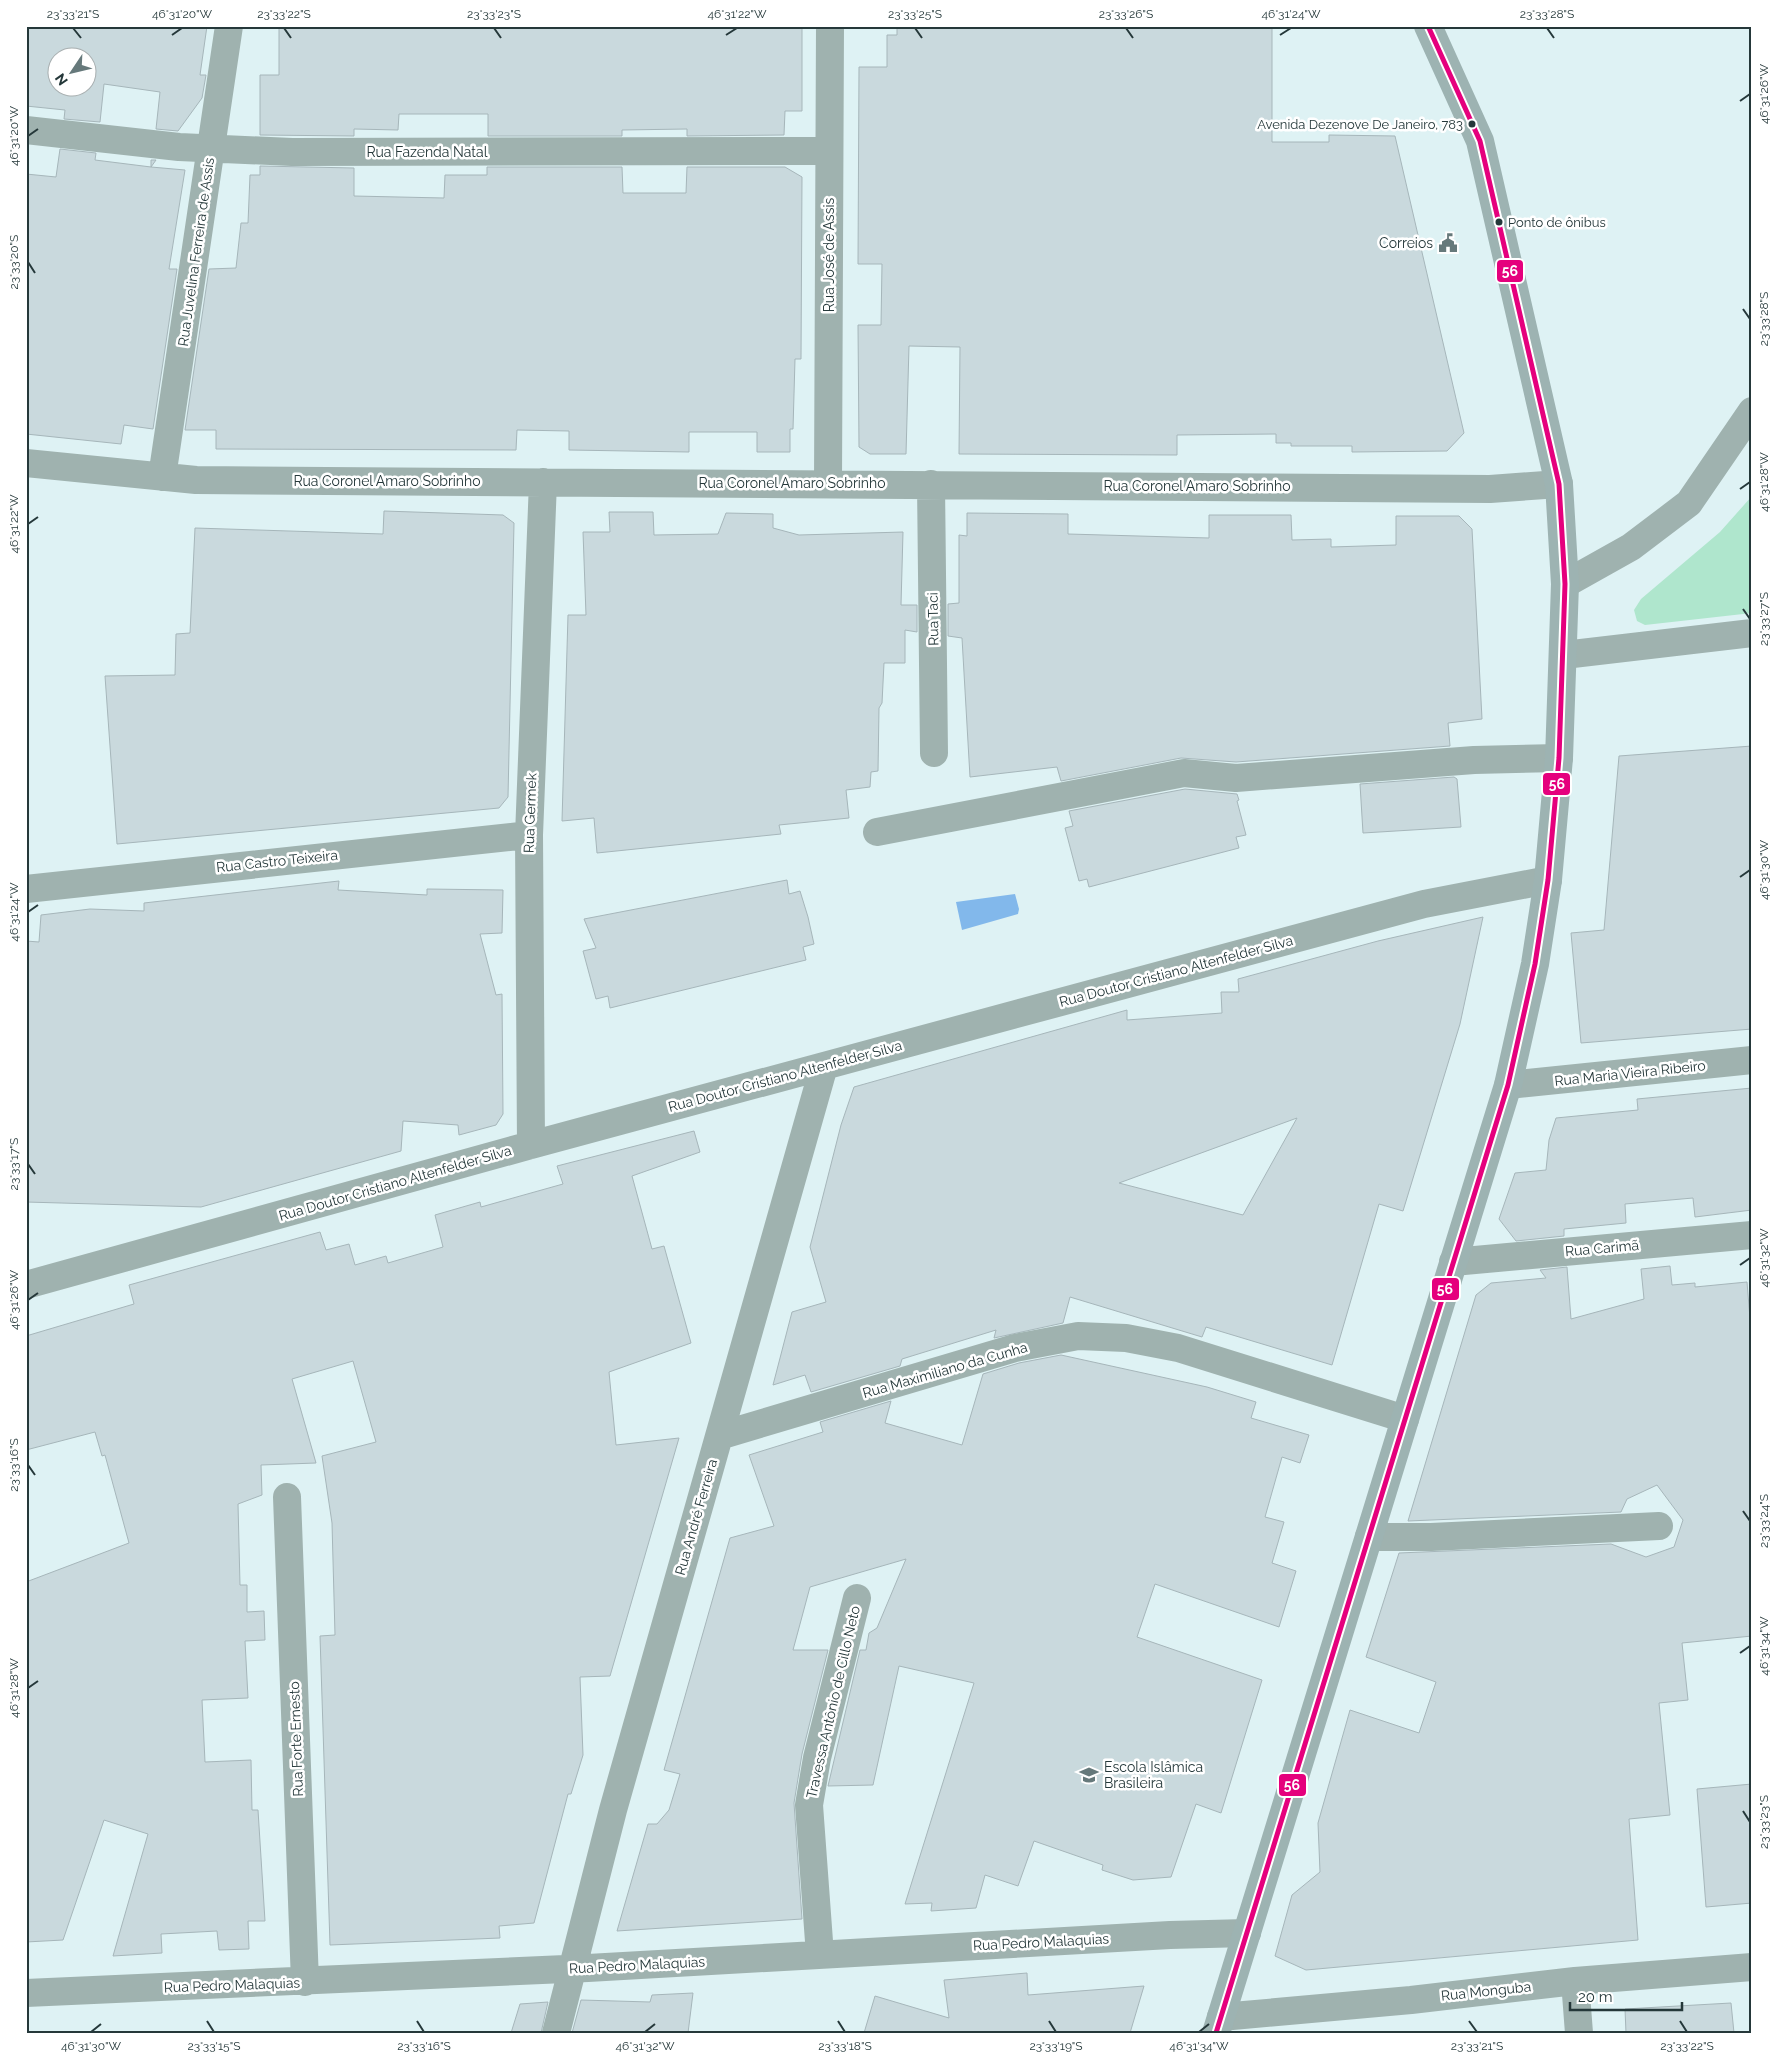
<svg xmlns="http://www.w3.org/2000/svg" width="1778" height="2059" font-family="Raleway,sans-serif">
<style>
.green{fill:#afe6cd}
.water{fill:#82b8eb}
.building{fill:#c9d9dd;stroke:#a6b6ba;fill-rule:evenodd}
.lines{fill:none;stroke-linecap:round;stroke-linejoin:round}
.minor{stroke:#9fb2af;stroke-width:28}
.major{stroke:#9db3b2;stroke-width:28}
.bus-1-casing{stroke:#fff;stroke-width:9}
.bus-1{stroke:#e5007d;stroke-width:5}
.ticks{fill:none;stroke:#25383a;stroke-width:2}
.bus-dot{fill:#25383a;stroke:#fff;stroke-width:2}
.labels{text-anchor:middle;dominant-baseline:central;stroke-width:5;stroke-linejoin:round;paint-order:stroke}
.bus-label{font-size:13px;fill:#25383a;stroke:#fff;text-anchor:end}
.street-label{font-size:14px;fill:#25383a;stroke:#fff}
.poi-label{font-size:14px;fill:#25383a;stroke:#fff;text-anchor:end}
.line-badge{stroke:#fff;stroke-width:2}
.badge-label{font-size:14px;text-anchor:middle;font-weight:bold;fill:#fff}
.neatline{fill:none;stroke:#25383a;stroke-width:2}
.ticks-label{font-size:12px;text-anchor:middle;fill:#25383a}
</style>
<rect width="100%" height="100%" fill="#def2f4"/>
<path class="green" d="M1752,496v117l-107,12 -8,-4 -3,-11 7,-11 79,-67z"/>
<path class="water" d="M1015,894l4,15 -1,5 -56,16 -6,-28z"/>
<path class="building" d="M26,26h181l-7,49h6l-4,23 -24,33 -22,-2 4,-37 -56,-8 -4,38 -36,-3 1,-9 -39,-4zM58,58h30v30h-30z
M279,26h523v85h-17l-1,24 -97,1v-7l-65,1v6h-134v-22h-89l-1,16 -44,-1v7l-94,-1v-60h19z
M897,26h375v116h57v-7l66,1 69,297 -17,18 -95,1v-6h-61v-3h-15v-9l-99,1v20l-218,-1 1,-107 -51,-1 -3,108h-36l-11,-7 -1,-122h23l1,-61h-24l1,-197h28v-32h10z
M60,149l36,4 -1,7 56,7v-7h5l-5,7 34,3 -16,99h8l-24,160 -29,-4 -3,19 -95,-10v-260l30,3z
M260,166l94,2v28l90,2 1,-23h42v-8h135l1,26h63l1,-26h98l17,10 -1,182h-6l-2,70h-3v23h-33v-20h-68v20l-120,-2v-19l-52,-1 -1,20 -300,-1v-19h-31l24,-161 27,-1 5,-45h7l2,-48h10z
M384,511l119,4 11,8 -6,274 -9,11 -382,36 -12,-168 70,-1 1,-41 14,-1 5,-105 188,6z
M609,512h44l1,23 64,-1 8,-21 47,1v14l26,7 104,-3 -2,73h16v27l-12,-2v33h-21l-2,40 -3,5 -1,63 -7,1 -1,15 -24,3 3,28 -70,7 2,9 -184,19 -3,-35 -32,3 6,-206h18l-3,-83h27z
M967,513l101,1v20l141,4v-23h82l1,25 39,-1v8l65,-2v-29h63l13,13 10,190 -34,4 2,23 -214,16 -55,-4 -120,23 -4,-14 -87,10 -8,-139 -14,-2v-32l11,-1v-68l8,1z
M1752,746v283l-171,14 -10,-110 33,-3 15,-174z
M1454,777l3,2 4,48 -98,6 -3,-49z
M1185,789l52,5 2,6 -2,1 9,34 -10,2 3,11 -150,39 -2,-8 -8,2 -14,-53 8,-2 -4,-15z
M787,880l2,14 11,-3 8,26 6,27 -11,3 3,13 -196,48 -2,-12 -12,3 -13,-48 13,-3 -12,-29z
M339,881l-1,9 89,5v-6l76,1 -1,43 -22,1 16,61 6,-1 1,120 -7,11 -37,10 -1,-10 -55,-4 -2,30 -200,56 -175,-5v-261l13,1 2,-27 49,-6 54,2v-8z
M1483,917l-23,107 -57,187 -24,-7 -47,161 -126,-38 -4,10 -132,-40 -7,26 -69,15 2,-8 -94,29 -2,7 -89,26 -6,-17 -32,10 19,-73 34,-10 -16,-55 31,-122 13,-38 273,-77v10l95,-7 -1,-21h18l-1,-13 140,-38zM1297,1118l-54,97 -124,-32z
M1752,1088v122l-57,7 -2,-19 -68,6 1,19 -62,6v7l-48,5 -17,-22 16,-46 31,-3 3,-30 7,-22 82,-8 -1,-11z
M694,1131l6,21 -68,24 20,73 12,-3 27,97 -82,29 7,73 63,-7 -69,238 -30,1 3,78 -12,39h-3l-34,129 -35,3 1,12 -170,7 -10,-309 15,-1 -3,-112 -10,-67 54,-14 -23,-81 -61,18 24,84 -55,2 1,30 -24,9 2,81h7v27l17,-1 1,29 -20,1 3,57 -46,2 3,62 46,-2 1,50h6l7,111h-17l1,28 -30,1 -2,-19 -56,3 1,19 -49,3 35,-122 -44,-14 -41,120 -37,2v-360l103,-39 -24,-88 -3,1 -7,-24 -69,18v-114l108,-32 -5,-19 191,-53 6,18 23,-6 6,21 31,-9 2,7 55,-16 -8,-32 45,-13 1,5 82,-23 -6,-18z
M1670,1266l2,19 23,-2v4l52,-5 5,61v293l-70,7 6,57 -29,3 11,112 -41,4 9,121 -332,30 -31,-14 17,-61 28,-23 -2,-49 32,-113 69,23 17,-51 -70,-25 33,-104 212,-9 35,13 28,-10 9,-27 -26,-35 -30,14 -6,13 -213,9 68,-226 15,-12 55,-5 -6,-8 27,-3 4,52 73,-20 -3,-30z
M1061,1355l146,32 49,15 -5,16 58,17 -9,28 -18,-6 -17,60 19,5 -12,41 24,8 -17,56 -124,-43 -18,53 125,43 -41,133 -25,-9 -25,73 -38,3 -31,-10 1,-5 -69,-24 -16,45 -33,-11 -9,33 -45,3 1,-8 -27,1 69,-221 -75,-17 -26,119 -45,1 32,-136h6l3,-17 8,-5 29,-69 -96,28 -17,63h35l-26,104 -8,49 8,116 -185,12 31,-107h9l12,-14 11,-36 -16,-4 66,-232 44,-12 -25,-71 74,-23 -3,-10 71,-21 -6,22 77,22 21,-71 36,-11z
M1752,1784v119l-46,4 -9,-118z
M1027,1973l1,22 116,-9 -14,47h-266l11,-37 74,22 -5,-38z
M693,1993l-5,40h-116l9,-33 69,2 2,-7z
M548,2002l-7,31h-30l9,-29z
M1731,2003l3,30h-108l-1,-24z"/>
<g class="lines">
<path class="minor" d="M26,130l153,17 113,5 537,-1
M26,463l170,17 1294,9 69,-5
M162,477l67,-451
M828,483l2,-457
M931,484l3,269
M1565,584l66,-37 58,-44 63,-92
M1564,655l188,-22
M877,832l307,-59 52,5 238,-18 85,-2
M26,889l503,-54
M1508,1085l244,-25
M531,1145l-2,-310 14,-353
M1453,1262l299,-27
M26,1285l505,-140 893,-241 124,-24
M719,1436l296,-88 63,-12 48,2 52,10 227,71
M287,1497l18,485
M1369,1537h62l228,-11
M820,1955l-11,-150 8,-47 40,-160
M1575,1981l4,52
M26,1993l562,-25 582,-33 77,-2
M1221,2017l190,-17 164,-19 177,-14
M556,2033l57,-223 211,-744"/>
<path class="major" d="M1216,2033l292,-948 27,-121 13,-84 11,-122 6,-174 -6,-100 -79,-343 -52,-115"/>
<g class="bus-1-casing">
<path id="bus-1" d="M1216,2033l292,-948 27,-121 13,-84 11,-122 6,-174 -6,-100 -79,-343 -52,-115"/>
</g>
<use href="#bus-1" class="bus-1"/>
</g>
<path class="ticks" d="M73,28l8,10M284,28l7,10M494,28l7,10M915,28l7,10M1126,28l7,10M1547,28l7,10M172,35l10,-7M726,35l11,-7M1280,35l11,-7M1740,101l10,-7M28,136l10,-7M28,262l7,11M1743,309l7,10M1740,489l10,-7M28,524l10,-7M1743,609l7,10M1740,877l10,-7M28,912l10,-7M28,1164l7,10M1740,1265l10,-7M28,1300l10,-7M28,1465l7,10M1743,1511l7,10M1740,1653l10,-7M28,1688l10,-7M1743,1811l7,11M207,2021l7,11M417,2021l7,11M838,2021l7,11M1049,2021l7,11M1469,2021l8,11M1680,2021l7,11M91,2032l10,-8M645,2032l10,-8M1199,2032l10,-8"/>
<defs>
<g id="civic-bare" transform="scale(1.5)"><path d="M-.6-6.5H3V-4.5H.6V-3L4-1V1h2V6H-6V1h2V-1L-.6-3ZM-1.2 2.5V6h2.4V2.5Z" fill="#66797b" stroke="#fff" stroke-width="2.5" paint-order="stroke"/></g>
<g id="school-bare" transform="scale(1.5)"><path d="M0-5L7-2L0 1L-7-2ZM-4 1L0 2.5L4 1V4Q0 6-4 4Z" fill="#66797b" stroke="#fff" stroke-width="2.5" paint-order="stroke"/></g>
</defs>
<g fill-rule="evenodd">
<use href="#civic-bare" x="1448" y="243"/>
<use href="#school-bare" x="1089" y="1775"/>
</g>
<g class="bus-dot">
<circle cx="1472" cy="124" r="4.5"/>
<circle cx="1499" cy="222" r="4.5"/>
</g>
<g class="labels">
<g class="bus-label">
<text x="1463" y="124">Avenida Dezenove De Janeiro, 783</text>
<text x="1508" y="222" text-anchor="start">Ponto de ônibus</text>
</g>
<g class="street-label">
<text x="427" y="152">Rua Fazenda Natal</text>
<text transform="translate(196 252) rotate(-82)">Rua Juvelina Ferreira de Assis</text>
<text transform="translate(829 255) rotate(-90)">Rua José de Assis</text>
<text x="387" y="481">Rua Coronel Amaro Sobrinho</text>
<text x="792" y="483">Rua Coronel Amaro Sobrinho</text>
<text x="1197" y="486">Rua Coronel Amaro Sobrinho</text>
<text transform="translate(933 619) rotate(-91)">Rua Taci</text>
<text transform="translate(530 813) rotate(-88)">Rua Germek</text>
<text transform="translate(277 861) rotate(-6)">Rua Castro Teixeira</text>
<text transform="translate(1176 971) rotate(-15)">Rua Doutor Cristiano Altenfelder Silva</text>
<text transform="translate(1630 1073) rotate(-6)">Rua Maria Vieira Ribeiro</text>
<text transform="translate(785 1076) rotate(-15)">Rua Doutor Cristiano Altenfelder Silva</text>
<text transform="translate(395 1183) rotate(-16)">Rua Doutor Cristiano Altenfelder Silva</text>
<text transform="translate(1602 1248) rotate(-5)">Rua Carimã</text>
<text transform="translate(945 1370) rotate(-16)">Rua Maximiliano da Cunha</text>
<text transform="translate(696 1517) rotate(-74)">Rua André Ferreira</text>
<text transform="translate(833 1702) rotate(-77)">Travessa Antônio de Cillo Neto</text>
<text transform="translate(296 1739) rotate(-92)">Rua Forte Ernesto</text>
<text transform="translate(1041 1942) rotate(-3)">Rua Pedro Malaquias</text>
<text transform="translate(637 1965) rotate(-3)">Rua Pedro Malaquias</text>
<text transform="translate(232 1985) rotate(-2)">Rua Pedro Malaquias</text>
<text transform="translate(1486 1991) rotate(-6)">Rua Monguba</text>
</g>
<g class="poi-label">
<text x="1433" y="243">Correios</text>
<text x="1104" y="1767" text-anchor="start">Escola Islâmica<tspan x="1104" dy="16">Brasileira</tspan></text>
</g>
</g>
<g class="line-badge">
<rect x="1496" y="259" width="28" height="24" rx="5" fill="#e5007d"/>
<rect x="1542" y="772" width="29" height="24" rx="5" fill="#e5007d"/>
<rect x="1431" y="1277" width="29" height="24" rx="5" fill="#e5007d"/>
<rect x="1278" y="1773" width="29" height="24" rx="5" fill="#e5007d"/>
</g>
<g class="badge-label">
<text x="1510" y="276">56</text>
<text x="1557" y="789">56</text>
<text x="1445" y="1294">56</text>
<text x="1292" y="1790">56</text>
</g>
<rect width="1778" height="2059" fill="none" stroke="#ffffff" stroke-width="55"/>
<g transform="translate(72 72) rotate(235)"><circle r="24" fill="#ffffff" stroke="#a8afb0"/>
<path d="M0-4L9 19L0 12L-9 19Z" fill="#66797b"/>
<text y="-8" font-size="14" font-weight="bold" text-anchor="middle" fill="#25383a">N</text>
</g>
<path d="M1570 2002v8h112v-8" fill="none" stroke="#25383a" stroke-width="2.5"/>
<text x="1578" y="2002" font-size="15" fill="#25383a" stroke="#ffffff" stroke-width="4" paint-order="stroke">20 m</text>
<rect x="28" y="28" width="1722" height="2004" class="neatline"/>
<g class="ticks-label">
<text x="73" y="18">23°33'21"S</text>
<text x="182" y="18">46°31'20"W</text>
<text x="284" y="18">23°33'22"S</text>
<text x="494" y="18">23°33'23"S</text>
<text x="737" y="18">46°31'22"W</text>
<text x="915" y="18">23°33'25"S</text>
<text x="1126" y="18">23°33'26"S</text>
<text x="1291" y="18">46°31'24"W</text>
<text x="1547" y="18">23°33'28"S</text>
<text transform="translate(1764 94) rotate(-90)" y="4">46°31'26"W</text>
<text transform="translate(14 136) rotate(-90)" y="4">46°31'20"W</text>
<text transform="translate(14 262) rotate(-90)" y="4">23°33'20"S</text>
<text transform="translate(1764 319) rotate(-90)" y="4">23°33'28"S</text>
<text transform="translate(1764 482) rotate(-90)" y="4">46°31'28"W</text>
<text transform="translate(14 524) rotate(-90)" y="4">46°31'22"W</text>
<text transform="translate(1764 619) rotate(-90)" y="4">23°33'27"S</text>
<text transform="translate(1764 870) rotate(-90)" y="4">46°31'30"W</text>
<text transform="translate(14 912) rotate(-90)" y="4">46°31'24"W</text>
<text transform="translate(14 1164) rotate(-90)" y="4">23°33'17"S</text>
<text transform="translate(1764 1258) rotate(-90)" y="4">46°31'32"W</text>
<text transform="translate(14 1300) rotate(-90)" y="4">46°31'26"W</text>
<text transform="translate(14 1465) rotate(-90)" y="4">23°33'16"S</text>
<text transform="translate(1764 1521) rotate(-90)" y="4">23°33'24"S</text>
<text transform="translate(1764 1646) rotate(-90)" y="4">46°31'34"W</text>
<text transform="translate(14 1688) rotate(-90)" y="4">46°31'28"W</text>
<text transform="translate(1764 1822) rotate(-90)" y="4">23°33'23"S</text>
<text x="91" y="2050">46°31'30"W</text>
<text x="214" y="2050">23°33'15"S</text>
<text x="424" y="2050">23°33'16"S</text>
<text x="645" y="2050">46°31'32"W</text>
<text x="845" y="2050">23°33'18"S</text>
<text x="1056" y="2050">23°33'19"S</text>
<text x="1199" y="2050">46°31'34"W</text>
<text x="1477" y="2050">23°33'21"S</text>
<text x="1687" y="2050">23°33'22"S</text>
</g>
</svg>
